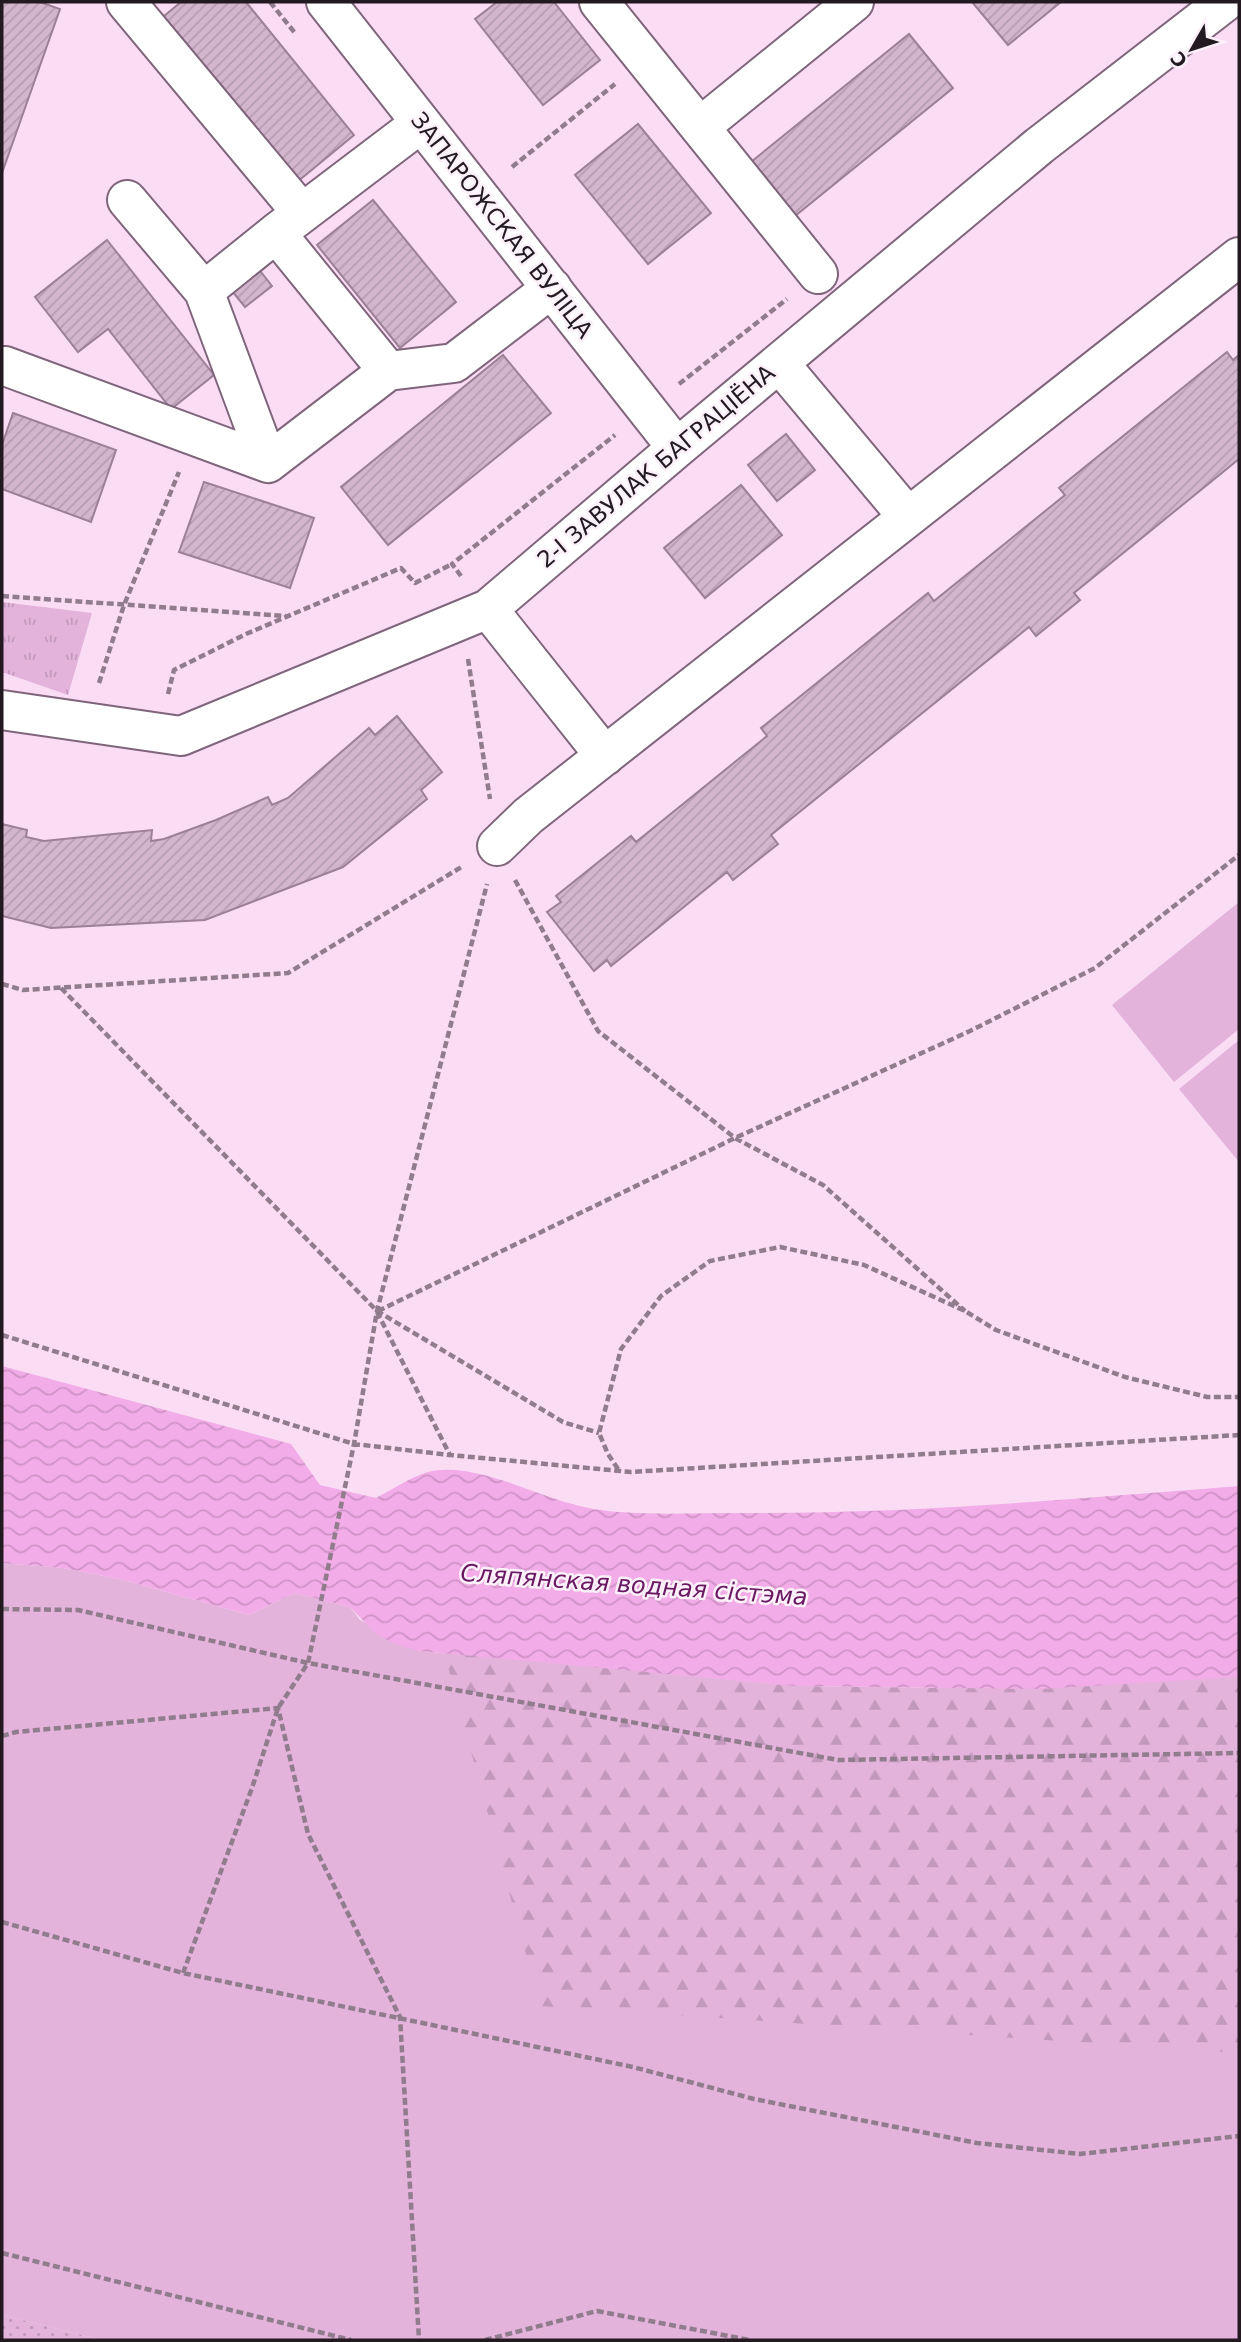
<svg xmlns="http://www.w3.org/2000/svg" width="1241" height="2342" font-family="'DejaVu Sans',sans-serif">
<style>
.grass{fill:#e3b3db}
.forest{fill:url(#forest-firs)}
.park{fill:url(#park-tufts)}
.garden{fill:url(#garden-dots)}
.water{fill:url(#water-waves)}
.building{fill:url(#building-hatch);stroke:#9b8096;stroke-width:2}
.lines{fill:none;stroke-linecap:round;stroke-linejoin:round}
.minor-casing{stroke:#7f657b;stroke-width:42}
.path{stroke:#917c8d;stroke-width:4.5;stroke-dasharray:7 3.5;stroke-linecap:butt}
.minor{stroke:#fff;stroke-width:38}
.labels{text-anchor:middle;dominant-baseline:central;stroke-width:5;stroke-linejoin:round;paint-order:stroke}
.street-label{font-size:23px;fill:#231921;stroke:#fcf0fa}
.water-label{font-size:24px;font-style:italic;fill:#691962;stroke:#fcf0fa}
</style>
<defs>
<pattern id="forest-firs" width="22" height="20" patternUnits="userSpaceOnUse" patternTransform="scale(1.75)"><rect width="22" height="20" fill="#e3b3db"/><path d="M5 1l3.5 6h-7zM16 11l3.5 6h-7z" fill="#c299bc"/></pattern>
<pattern id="park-tufts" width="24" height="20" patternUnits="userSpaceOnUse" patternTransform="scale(1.75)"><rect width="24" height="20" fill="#e3b3db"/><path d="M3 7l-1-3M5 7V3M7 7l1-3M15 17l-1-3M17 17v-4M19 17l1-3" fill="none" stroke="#c299bc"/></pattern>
<pattern id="garden-dots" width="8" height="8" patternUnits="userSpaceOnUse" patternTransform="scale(1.75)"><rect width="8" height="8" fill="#e3b3db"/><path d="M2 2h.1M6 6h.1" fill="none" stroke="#c299bc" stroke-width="1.8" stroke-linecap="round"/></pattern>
<pattern id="water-waves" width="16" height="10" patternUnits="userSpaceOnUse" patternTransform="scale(1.75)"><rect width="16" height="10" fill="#f2ace7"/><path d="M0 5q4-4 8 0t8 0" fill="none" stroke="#cf93c6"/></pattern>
<pattern id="building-hatch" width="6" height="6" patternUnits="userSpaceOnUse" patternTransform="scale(1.75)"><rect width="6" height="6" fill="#d3b6ce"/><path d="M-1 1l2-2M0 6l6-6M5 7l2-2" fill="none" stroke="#b59cb1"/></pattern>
</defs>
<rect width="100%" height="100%" fill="#fadcf5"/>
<path class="grass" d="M1239,902v127l-65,53 -62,-77z
M1239,1040v122l-60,-73z
M2,1563l60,5 58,11 129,36 45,-22 56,14 10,13 59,31 376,35 101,3 343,-12v663h-1137l-100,-25z"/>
<path class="forest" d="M444,1652l351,34 244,3 200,-12v376l-699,-47z"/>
<path class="park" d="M2,602l90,11 -24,82 -66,-23z"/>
<path class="garden" d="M2,2315l100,25h-100z"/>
<path class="water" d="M2,1366l289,78 29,41 56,13c17,-9 33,-20 52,-26 42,-11 103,21 144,32 14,4 32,7 47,8 40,3 81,1 122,1 167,1 332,-14 498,-27v191l-200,12 -244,-3 -376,-35 -24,-7 -20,-11 -25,-26 -56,-14 -45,22 -129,-36 -58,-11 -60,-5z"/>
<path class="building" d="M2,2h38l20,7 -58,164z
M181,2h65l108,133 -57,47 -134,-165z
M497,2h57l46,58 -57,45 -68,-86z
M972,2h89l-53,43z
M909,34l44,54 -163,132 -44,-54z
M638,124l73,89 -63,51 -73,-89z
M373,200l83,102 -56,46 -83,-103z
M107,240l107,135 -43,34 -63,-80 -30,23 -43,-55z
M250,258l22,28 -27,21 -22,-27z
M1227,352l6,8 6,-5v104l-165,134 6,7 -44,36 -7,-9 -258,208 7,9 -45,36 -6,-8 -116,94 -4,-6 -13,11 -47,-59 14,-10 -5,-6 75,-60 5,6 131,-106 -6,-8 167,-135 6,8 131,-106 -6,-7z
M503,355l48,58 -163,132 -47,-58z
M13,413l103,37 -25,72 -89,-33v-44z
M786,434l29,36 -38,31 -29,-36z
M204,482l110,36 -24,70 -111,-36z
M741,485l41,50 -77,63 -41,-50z
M397,716l45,56 -21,18 6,9 -84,68 -138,53 -154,8 -49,-12v-92l25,6 -1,7 18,4 108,-11 -1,11 13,-2 52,-19 52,-23 4,8 16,-7 81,-70 6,7z"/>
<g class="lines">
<g class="minor-casing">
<path id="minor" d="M126,2l176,211
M326,2l351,446
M599,2l219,272
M700,127l154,-125
M127,200l77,91 64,172
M204,291l72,-58
M779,363l129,154
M5,366l263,97 120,-92 -112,-138 145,-110
M388,371l66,-8 98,-75
M488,609l117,147
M2,710l179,26 307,-127 189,-161 362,-302 186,-144
M497,846l31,-30 711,-559"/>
</g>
<path class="path" d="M270,2l25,31
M512,167l103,-83
M679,384l108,-85
M461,576l-9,-12 163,-129
M2,596l284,20
M468,659l22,140
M99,683l25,-78 55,-133
M168,694l6,-24 72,-36 155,-66 14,15 37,-19
M515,880l83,151 137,107 88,47 142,126
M2,984l21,6 265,-17 175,-107
M61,988l316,323 186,111 36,11
M378,1311l357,-173 235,-107 125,-63 144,-113
M377,1312l73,143
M2,1335l352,109 96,11 181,17 608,-37
M618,1469l-10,-15 -9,-21 22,-84 40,-53 49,-35 70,-14 84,18 101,46 31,19 129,47 82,20h32
M2,1609l76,1 230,53 530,97 401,-7
M2,1736l14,-4 262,-24 30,126 92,183 19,323
M2,1922l181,51 450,94 121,32 223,44 103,11 159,-18
M183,1973l69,-185 26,-80 30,-45 46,-219 23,-133 110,-427
M2,2253l349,87
M485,2340l112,-29 153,29"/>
<use href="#minor" class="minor"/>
</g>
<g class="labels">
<g class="street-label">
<text transform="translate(502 225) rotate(52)">ЗАПАРОЖСКАЯ ВУЛІЦА</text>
<text transform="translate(656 466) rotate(-40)">2-І ЗАВУЛАК БАГРАЦІЁНА</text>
</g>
<g class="water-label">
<text transform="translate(634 1585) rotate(4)">Сляпянская водная сістэма</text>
</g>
</g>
<rect width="1241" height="2342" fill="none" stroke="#231921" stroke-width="7"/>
<g transform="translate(1192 49) rotate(231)" stroke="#fcf0fa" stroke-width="5" paint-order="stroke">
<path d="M0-5L12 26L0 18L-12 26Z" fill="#231921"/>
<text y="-10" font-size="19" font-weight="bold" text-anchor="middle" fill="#231921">С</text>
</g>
</svg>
